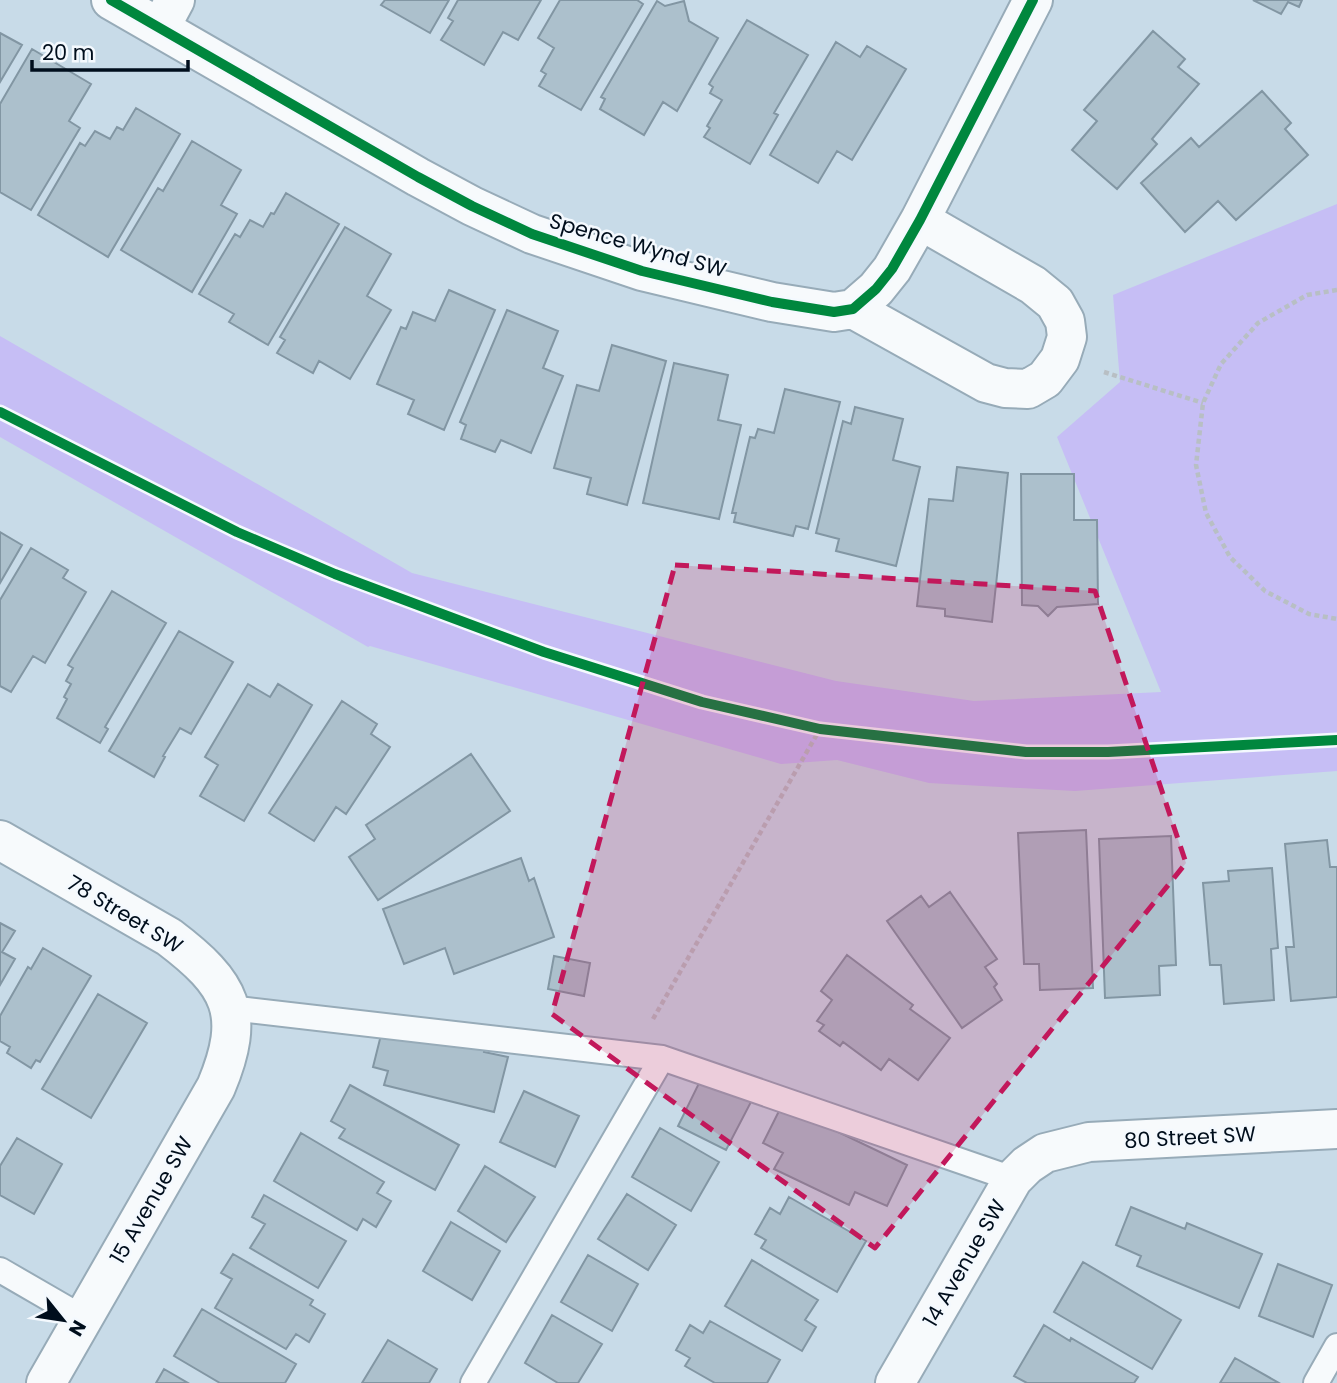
<svg xmlns="http://www.w3.org/2000/svg" width="1337" height="1383" font-family="Poppins,sans-serif">
<style>
.green{fill:#c6bef5}
.building{fill:#acc0cc;stroke:#8296a3;stroke-width:2}
.lines{fill:none;stroke-linecap:round;stroke-linejoin:round}
.service-casing{stroke:#97abb8;stroke-width:28}
.minor-casing{stroke:#97abb8;stroke-width:42}
.path{stroke:#b8bfc4;stroke-width:4.5;stroke-dasharray:5 3.5;stroke-linecap:butt}
.service{stroke:#f7fafc;stroke-width:24}
.minor{stroke:#f7fafc;stroke-width:38}
.cycleway-casing{stroke:#f4f9fe;stroke-width:15}
.cycleway{stroke:#00873e;stroke-width:10}
.marked{fill:#c2185b;fill-opacity:0.2;stroke:#c2185b;stroke-width:5;stroke-dasharray:14 9;stroke-linejoin:round}
.labels{text-anchor:middle;dominant-baseline:central;stroke-width:5;stroke-linejoin:round;paint-order:stroke}
.street-label{font-size:21px;fill:#000e1c;stroke:#f4f9fe}
</style>
<rect width="100%" height="100%" fill="#c8dbe8"/>
<path class="green" d="M1337,204v567l-262,20 -146,-8 -92,-23 -56,4 -411,-118 -2,1 -368,-210v-101l412,237 424,108 138,20 187,-9 -104,-255 63,-55 -7,-87z"/>
<path class="building" d="M385,0h64l-19,33 -49,-28z
M458,0h83l-23,40 -15,-8 -19,33 -43,-25 12,-19 -5,-3z
M560,0h77l6,4 -62,106 -42,-24 7,-12 -5,-3 13,-23 -16,-10z
M1253,0h49l-3,7 -11,-5 -7,12z
M657,1l8,5 19,-5 5,20 29,17 -41,73 -14,-9 -19,33 -44,-26 5,-10 -4,-2z
M747,20l61,35 -34,58 4,2 -28,49 -46,-27 6,-9 -3,-2 15,-26 -12,-7 3,-6 -4,-3z
M1153,31l32,28 -7,8 21,17 -47,55 5,5 -40,45 -45,-39 25,-29 -13,-11z
M0,33l22,12 -22,37z
M836,42l24,15 7,-11 39,23 -54,91 -15,-9 -19,32 -48,-28z
M32,49l59,35 -22,37 11,7 -49,82 -31,-18v-88z
M1262,91l29,32 -6,6 23,26 -72,65 -18,-19 -33,31 -44,-49 50,-45 8,9z
M136,108l44,26 -72,123 -70,-42 42,-72 5,3 10,-15 15,8 7,-12 6,3z
M192,141l49,29 -20,35 16,9 -45,78 -71,-42 37,-62 5,3z
M286,193l53,31 -71,121 -39,-23 5,-8 -35,-20 36,-60 5,3 10,-17 13,7 8,-14 3,1z
M345,227l46,27 -24,42 24,14 -41,69 -31,-18 -6,12 -36,-20 8,-13 -5,-3z
M449,290l46,20 -51,120 -36,-16 6,-14 -37,-16 24,-57 5,2 7,-17 22,9z
M507,310l51,21 -15,37 20,8 -32,77 -30,-13 -6,12 -34,-13 5,-14 -6,-3z
M612,345l54,16 -39,144 -40,-11 4,-16 -37,-10 23,-83 22,6z
M674,363l54,12 -10,45 23,5 -22,94 -76,-16z
M785,389l55,13 -32,127 -12,-3 -3,10 -59,-14 2,-9h-4l18,-76 5,1 3,-9 16,4z
M855,407l48,12 -10,41 27,7 -24,99 -60,-15 3,-12 -23,-6 27,-112 8,3z
M957,467l51,6 -16,149 -47,-6v-7l-28,-3 12,-107 24,2z
M1021,474h53v46h23l1,84 -41,3 -9,9 -10,-10 -16,-1z
M0,532l22,13 -22,38z
M31,548l37,22 -5,8 23,14 -41,71 -12,-7 -22,36 -11,-6v-86z
M112,591l54,32 -61,104 3,2 -8,14 -43,-25 10,-19 -3,-2 7,-13 -5,-3 7,-13 -5,-3z
M179,631l54,31 -42,72 -11,-6 -17,28 2,1 -11,20 -45,-26z
M248,684l22,13 8,-13 34,21 -68,116 -44,-25 18,-31 -13,-8z
M342,701l35,23 -6,10 19,13 -44,67 -10,-7 -22,34 -45,-28z
M471,754l39,57 -132,89 -29,-43 26,-18 -9,-14z
M1086,830l7,158 -53,2 -1,-26h-15l-6,-131z
M1171,836l5,129 -17,1 1,29 -55,3 -6,-159z
M1327,840l3,27h7v130l-46,4 -5,-54h8l-9,-103z
M521,858l8,23 5,-3 20,59 -100,37 -9,-26 -41,16 -21,-55z
M1272,868l6,80 -7,1 3,51 -50,4 -3,-39h-11l-7,-82 26,-2 -1,-10z
M950,892l47,67 -12,8 12,17 -3,3 8,13 -40,28 -75,-107 34,-25 8,11z
M0,923l15,8 -13,21 13,7 -15,26z
M43,948l48,28 -51,86 -4,-2 -5,8 -24,-15 3,-6 -10,-6v-25l28,-49 3,2z
M847,955l66,50 -3,4 40,29 -32,42 -29,-21 -8,11 -38,-28 -3,4 -21,-15 5,-6 -7,-4 15,-21 -11,-9z
M554,956l36,7 -6,33 -36,-7z
M98,994l49,29 -56,95 -49,-29z
M383,1027l102,19 -1,6 24,5 -14,55 -110,-27 4,-14 -15,-4z
M703,1075l49,25 -26,50 -48,-24z
M350,1085l109,60 -24,45 -96,-52 6,-9 -14,-8z
M524,1091l55,25 -24,51 -55,-25z
M782,1105l125,60 -20,41 -32,-14 -6,13 -75,-36 9,-16 -20,-10z
M660,1128l59,34 -28,49 -59,-34z
M301,1133l83,49 -7,11 14,8 -15,26 -13,-8 -6,11 -83,-49z
M17,1138l45,26 -28,50 -34,-19v-29z
M485,1166l50,31 -29,45 -48,-31z
M627,1194l49,31 -28,45 -50,-31z
M264,1195l82,46 -28,47 -68,-40 15,-24 -13,-7z
M789,1197l77,44 -29,51 -76,-44 5,-8 -11,-6 15,-26 10,6z
M1131,1207l54,22 2,-6 75,31 -23,54 -102,-42 4,-10 -25,-11z
M451,1222l49,29 -28,49 -49,-29z
M233,1254l80,46 -3,5 15,9 -16,28 -13,-8 -10,15 -71,-41 17,-29 -11,-6z
M588,1255l50,29 -26,47 -51,-29z
M752,1260l66,40 -13,20 11,7 -14,24 -77,-45z
M1083,1262l98,58 -29,49 -98,-57z
M1278,1264l54,21 -19,52 -54,-21z
M202,1309l94,55 -11,19h-65l-46,-27z
M552,1315l50,29 -24,39h-20l-33,-20z
M710,1321l70,39 -13,23h-52l-30,-17 5,-8 -14,-8 14,-25 13,8z
M1044,1325l26,16 1,-3 67,39 -4,6h-107l-13,-7z
M388,1340l49,29 -8,14h-67z
M1235,1358l44,25h-59z
M164,1369l24,14h-32z"/>
<g class="lines">
<g class="service-casing">
<path id="service" d="M230,1008l432,50 351,121
M0,1270l83,48
M473,1383l189,-325
M1316,1383l21,-37"/>
</g>
<g class="minor-casing">
<path id="minor" d="M111,0l307,177 54,29 60,28 110,37 130,31 62,10 19,-3 23,-20 16,-20 28,-49 113,-220
M160,28l15,-28
M853,309l133,74 19,5 23,1 17,-10 15,-20 7,-22 -2,-16 -10,-18 -22,-18 -113,-65
M0,840l169,97c62,47 78,76 47,150l-170,296
M895,1383l118,-204 14,-14 18,-12 44,-11 248,-13"/>
</g>
<path class="path" d="M1337,290l-30,5 -49,28 -37,41 -18,39 -7,62 10,48 24,44 35,34 44,23 28,5
M1104,372l99,31
M653,1019l167,-290"/>
<use href="#service" class="service"/>
<use href="#minor" class="minor"/>
<g class="cycleway-casing">
<path id="cycleway" d="M111,0l307,177 54,29 60,28 110,37 130,31 62,10 19,-3 23,-20 16,-20 28,-49 113,-220
M0,412l237,120 98,42 209,78 158,50 118,27 206,23h82l229,-12"/>
</g>
<use href="#cycleway" class="cycleway"/>
</g>
<path class="marked" d="M675,565l420,26 91,272 -311,385 -323,-234z"/>
<g class="labels">
<g class="street-label">
<text transform="translate(638 245) rotate(16)">Spence Wynd SW</text>
<text transform="translate(125 914) rotate(31)">78 Street SW</text>
<text transform="translate(1190 1137) rotate(-3)">80 Street SW</text>
<text transform="translate(151 1200) rotate(-60)">15 Avenue SW</text>
<text transform="translate(964 1263) rotate(-60)">14 Avenue SW</text>
</g>
</g>
<g transform="translate(63 1320) rotate(120)" stroke="#f4f9fe" stroke-width="5" paint-order="stroke">
<path d="M0-5L12 26L0 18L-12 26Z" fill="#000e1c"/>
<text y="-10" font-size="19" font-weight="bold" text-anchor="middle" fill="#000e1c">N</text>
</g>
<path d="M32 60v10h156v-10" fill="none" stroke="#000e1c" stroke-width="3.5"/>
<text x="42" y="60" font-size="21" fill="#000e1c" stroke="#f4f9fe" stroke-width="5" paint-order="stroke">20 m</text>
</svg>
